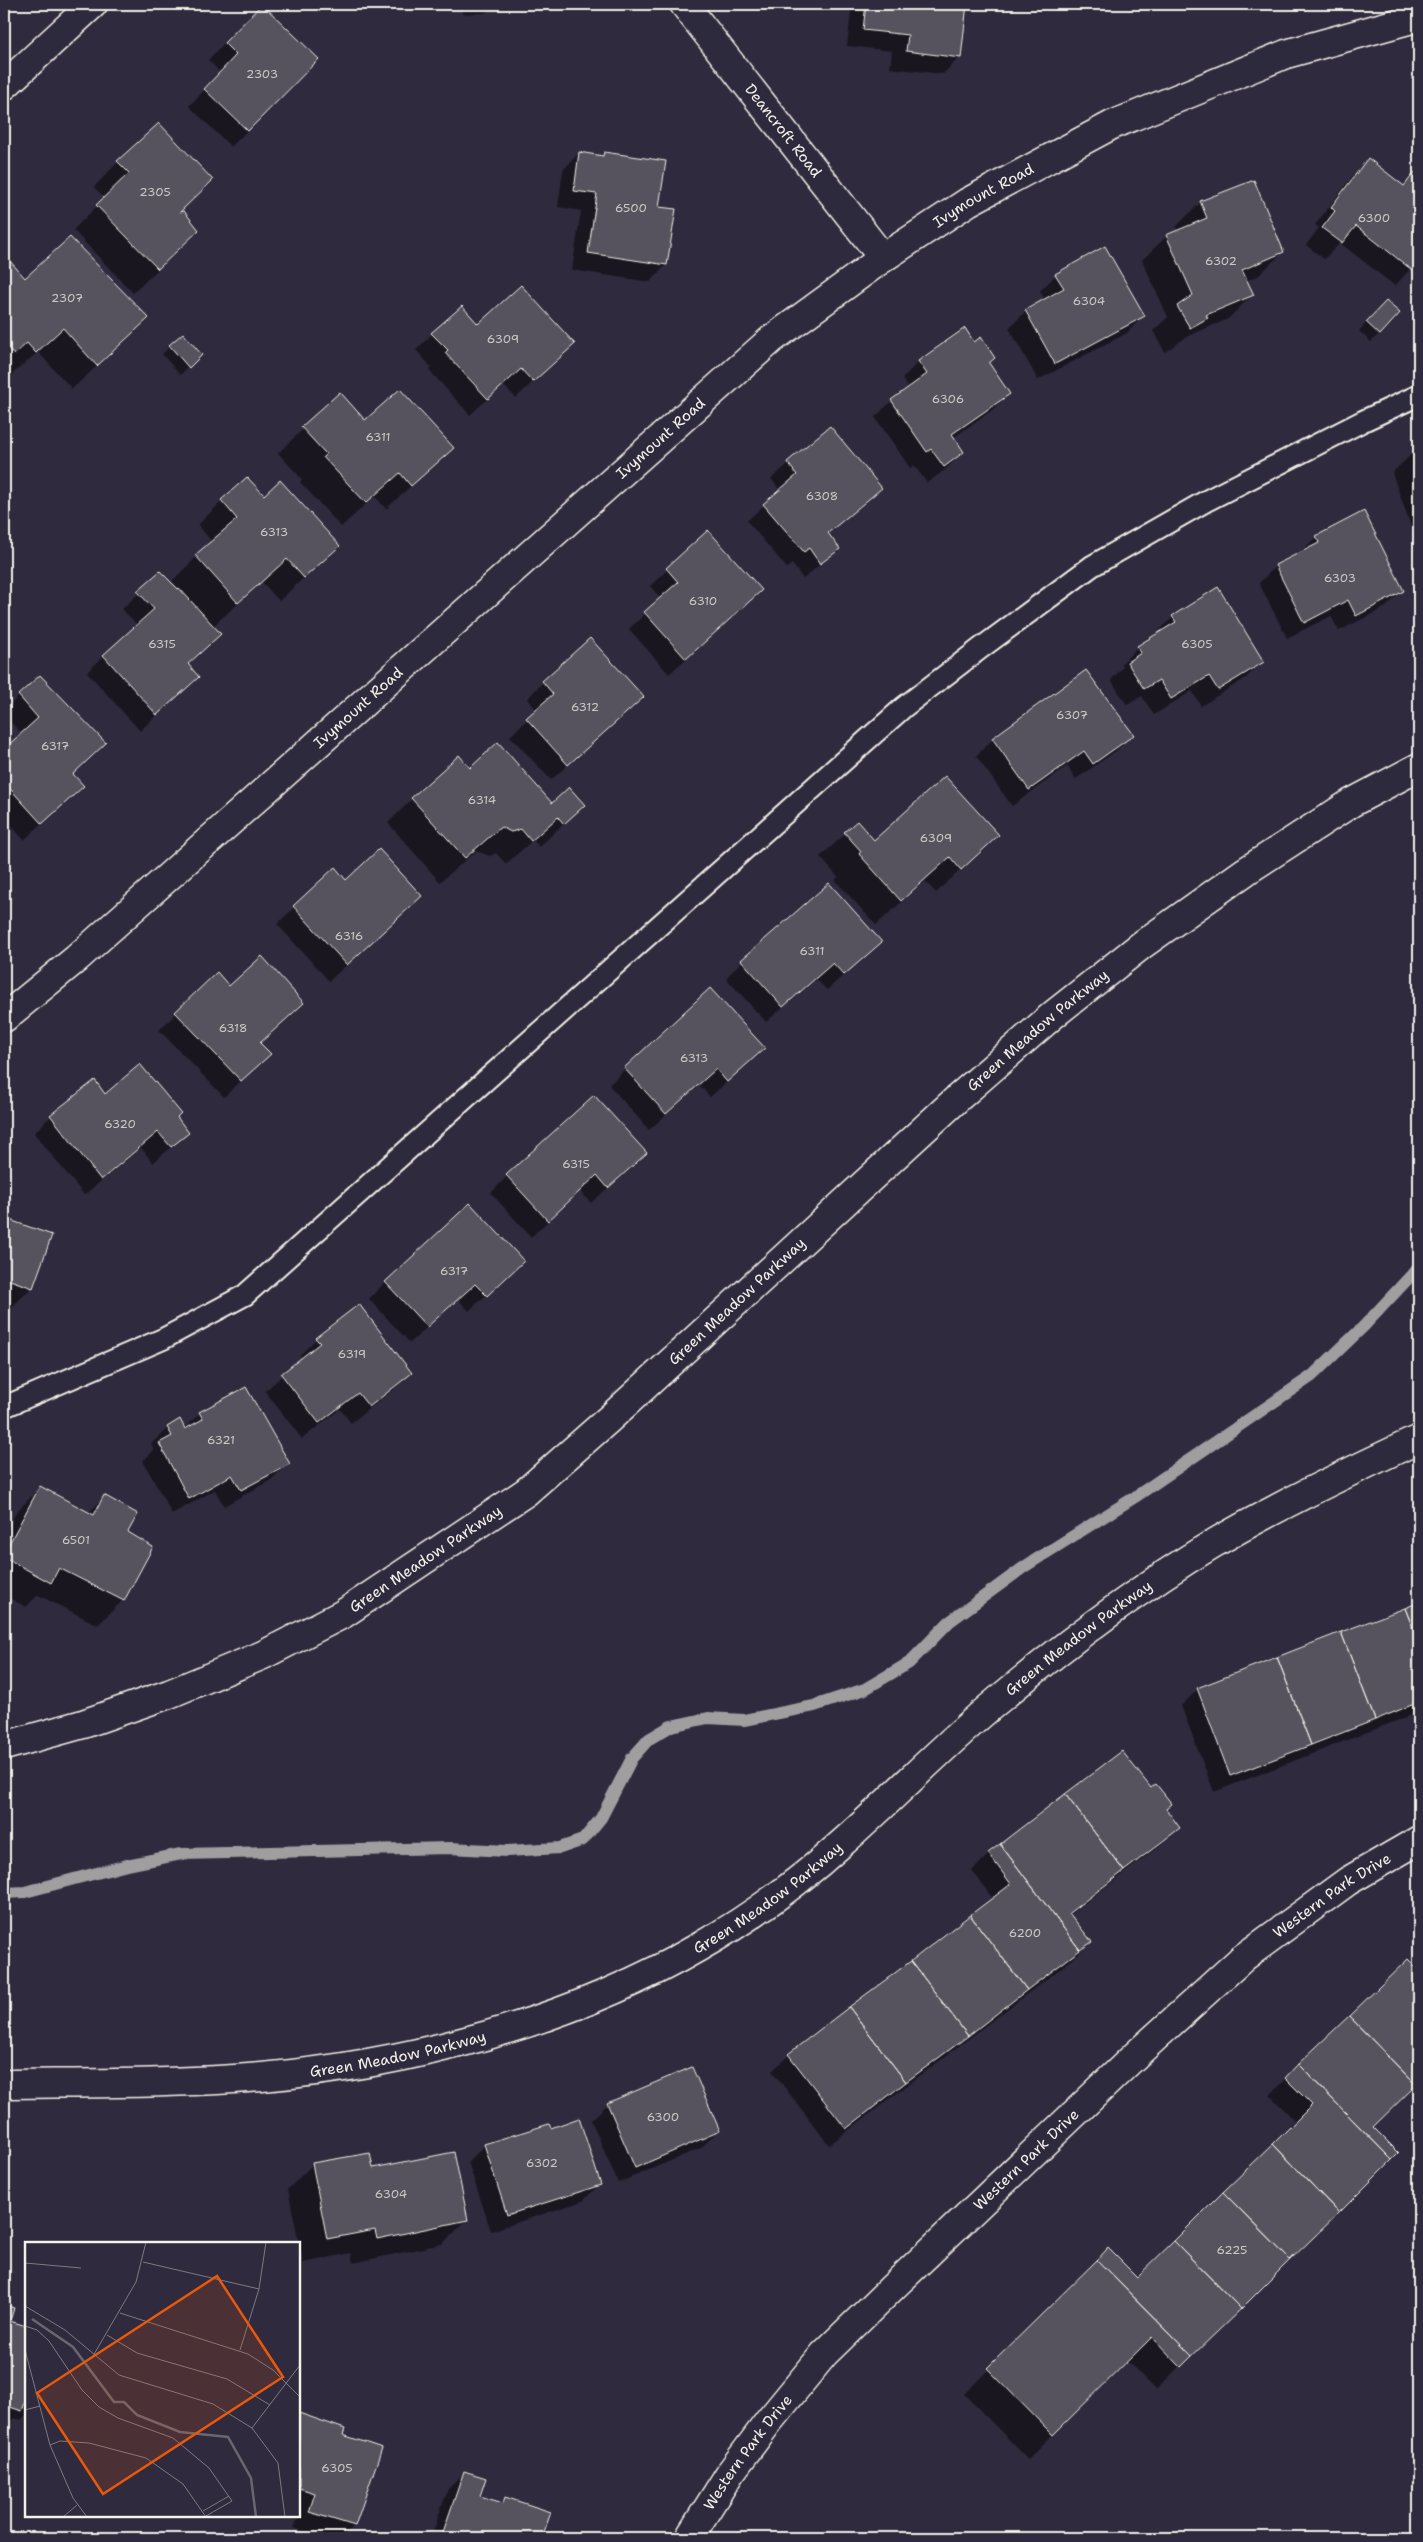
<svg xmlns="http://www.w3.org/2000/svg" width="1423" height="2542" font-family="'Shantell Sans',sans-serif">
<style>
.shadow{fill:#0007}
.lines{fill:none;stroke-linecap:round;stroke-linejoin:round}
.stream{stroke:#a19ea0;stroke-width:12}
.building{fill:#56525f;stroke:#f4f1e8}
.lane-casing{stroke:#f4f1e8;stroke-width:24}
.street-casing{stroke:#f4f1e8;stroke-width:31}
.lane{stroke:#2f2a3d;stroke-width:20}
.street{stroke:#2f2a3d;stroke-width:28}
.labels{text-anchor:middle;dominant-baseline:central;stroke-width:4.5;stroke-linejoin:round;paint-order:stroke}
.number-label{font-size:12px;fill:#ccc9c6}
.street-label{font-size:15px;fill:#f4f1e8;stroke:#2f2a3d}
.inset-river{fill:none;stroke:#6a6670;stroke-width:2.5}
.inset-road{fill:none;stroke:#7e7a81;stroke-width:1}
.view{fill:#e8590c;fill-opacity:0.15;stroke:#e8590c;stroke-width:2.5}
.inset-edge{fill:none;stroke:#f4f1e8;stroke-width:2.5}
</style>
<rect width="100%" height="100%" fill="#2f2a3d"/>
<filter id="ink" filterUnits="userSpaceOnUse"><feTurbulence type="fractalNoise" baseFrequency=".02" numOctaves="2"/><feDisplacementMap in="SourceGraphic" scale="10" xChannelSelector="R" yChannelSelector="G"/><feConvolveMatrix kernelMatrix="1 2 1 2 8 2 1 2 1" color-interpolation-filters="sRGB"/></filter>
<g filter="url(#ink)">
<path class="shadow" d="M462,4h32l-9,9 -22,1z
M852,4h114l-6,53 -17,17 -53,-6 2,-17 -45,-5z
M262,5l56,54 -87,88 -42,-41 32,-33 -13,-13z
M579,153l22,4 3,-4 53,55 17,2 -8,55 -16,17 -78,-12 9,-59 -23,-4 5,-37z
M1369,160l34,26 12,-12 4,3v82l-24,27 -55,-43 -16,16 -18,-14 13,-17 -4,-3 37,-48z
M118,162l59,51 -4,42 -40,38 -60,-63 32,-32 -11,-11z
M1201,202l82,50 -25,24 -12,5 6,14 -24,24 -40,17 -23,16 -12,-21 15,-14 -26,-57 25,-24 11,-5 -2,-4z
M8,262l17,18 98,62 -51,47 -34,-37 -28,24 -6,-7v-103z
M1056,275l87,41 -16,17 -89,47 -29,-52 17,-17 19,-11 -5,-9z
M1378,310l1,24 -8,8 -12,-11z
M478,326l95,18 -57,54 -13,-13 -33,30 -41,-45 3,-2 -16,-18 16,-16z
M965,330l44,64 -17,16 -39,28 10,14 -17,17 -19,14 -13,-18 -4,3 -35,-51 17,-16 17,-12 -7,-10 16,-17z
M183,335l18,19 -21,21 -18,-21z
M340,394l25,28 87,26 -66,61 -11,-13 -34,31 -41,-45 2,-3 -24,-26z
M830,428l50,60 -53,46 11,15 -35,30 -11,-15 -5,4 -40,-47 33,-31 -9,-11z
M1419,447v102l-27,-76z
M222,501l116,45 -59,55 -17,-19 -49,44 -26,39 10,12 -57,54 -53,-59 50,-47 -15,-16 38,-36 17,18 3,-2 -8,-8 40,-39 -14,-17z
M708,532l36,75 -75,67 -40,-45 32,-30 -11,-13z
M1316,537l87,53 -17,17 -47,24 -8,-15 -44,22 -28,-55 17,-17 23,-12z
M1173,617l89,44 -16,17 -45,28 -9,-15 -38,24 -12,-19 -15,9 -16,-25 12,-13 -2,-3 17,-17 20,-12 -1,-2z
M39,676l33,98 -6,28 -42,38 -20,-23v-66l18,-17 -18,-19v-4z
M543,682l82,31 -74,67 -41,-44 27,-26 -10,-11z
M1132,734l-16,17 -40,28 -9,-13 -55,40 -36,-50 17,-17z
M470,770l82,34 31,1 -44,42 -6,-7 -27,24 -10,-11 -6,3 -14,-5 -36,31 -52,-59 24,-24z
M857,823l17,19 123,-7 -61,58 -11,-12 -49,44 -41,-45 3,-3 -18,-20z
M335,869l11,12 58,31 -75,69 -52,-57z
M880,942l-53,48 -11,-11 -50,43 -40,-44 16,-17z
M217,974l42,70 10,10 -45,43 -65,-67z
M747,1064l-37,33 -11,-12 -50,45 -40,-45 16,-16z
M95,1082l9,14 71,21 12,16 -34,30 -12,-15 -57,47 -50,-62 17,-17z
M628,1170l-37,33 -11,-12 -49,46 -40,-44 16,-17z
M4,1219l46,17 -18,51 -25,25 -3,-1z
M505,1278l-36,33 -11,-12 -48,44 -41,-44 16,-17z
M316,1339l95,34 -17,16 -43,34 -11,-14 -38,30 -37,-48 37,-33 -2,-3z
M200,1413l88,50 -17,17 -47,26 -9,-16 -43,24 -29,-53 11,-11 -3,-6 17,-16 16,1z
M41,1487l47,26 17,-16 21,36 -3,67 -25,25 -60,-30 -12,12 -22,-12v-60l12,-23z
M1419,1603v109l-205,80 -33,-86 16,-16z
M1122,1753l57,75 -17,16 -93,71 21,27 -17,17 -244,186 -57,-74 17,-16 204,-156 -21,-28 17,-17z
M1408,1960l11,12v109l-48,46 -188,236 -27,27 -29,-29 -99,98 -64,-65 120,-119 52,3 160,-156 -26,-27z
M608,2104l110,27 -17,17 -83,35 -27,-63z
M485,2145l115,39 -17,17 -92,30 -23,-69z
M313,2164l59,5 95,51 -25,24 -89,19 -2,-10 -48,10 -15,-74z
M4,2306l9,3 -5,13 18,6v87l-5,5 -7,-2 -10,9z
M299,2415l44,15 -2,6 40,13 -27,77 -13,12h-16l-31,-10 5,-12z
M464,2473l15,24 21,7 6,-6 43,15 -9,25h-109l17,-49z"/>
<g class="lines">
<path class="stream" d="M4,1893l21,-1 102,-27 54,-11 269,-6 57,3 53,-3 23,-8 18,-22 31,-60 17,-19 22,-13 37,-8 36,2 70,-14 51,-17 44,-26 40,-41 75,-55 111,-70 177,-121 52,-50 55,-59"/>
</g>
<path class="building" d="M262,4l57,55 -71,72 -44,-42 32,-34 -12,-12z
M866,4h101l-6,54 -55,-7 2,-16 -45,-5z
M159,123l54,57 -33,32 4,-1 15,19 -41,39 -62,-64 33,-32 -12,-12z
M579,152l24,4 1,-4 62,9 -7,46 17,2 -9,56 -79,-12 9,-59 -23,-3z
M1368,158l36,28 11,-14 4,4v85l-7,9 -56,-44 -14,17 -20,-15 13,-17 -4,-4z
M1254,180l30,72 -42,18 12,25 -48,20 2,3 -18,10 -13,-22 16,-11 -27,-60 41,-17 -7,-17z
M70,237l79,81 -52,48 -34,-38 -27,25 -9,-10 -13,12 -10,-11v-80l5,-4 16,18z
M1105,246l40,70 -90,48 -30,-54 39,-22 -9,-14z
M521,285l54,59 -42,38 -12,-13 -33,30 -43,-46 3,-3 -17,-17 31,-27 16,18z
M1386,301l14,12 -20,22 -14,-13z
M965,328l9,14 7,-5 14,21 -6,5 21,31 -58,40 12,18 -20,15 -13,-18 -4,3 -36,-52 36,-26 -9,-13z
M183,333l19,22 -13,13 -20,-23z
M400,389l54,59 -43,38 -11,-13 -34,30 -43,-46 3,-3 -25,-27 39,-35 25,28z
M830,426l52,62 -54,45 12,16 -20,15 -11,-16 -5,4 -41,-48 34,-29 -10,-13z
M247,477l17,18 16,-15 60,66 -36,32 -17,-19 -49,44 -43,-48 42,-36 -16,-19z
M1364,511l40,80 -48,25 -8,-16 -44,23 -29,-58 44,-22 -3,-7z
M708,530l54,60 -76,69 -42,-47 34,-30 -12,-14z
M160,571l18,18 1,-1 42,46 -33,30 11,13 -42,38 -54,-60 51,-46 -17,-18z
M1218,587l46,75 -46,28 -9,-14 -38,23 -12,-19 -15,9 -17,-27 14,-9 -4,-7 39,-24 -4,-6z
M590,638l54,59 -76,68 -42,-47 27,-24 -11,-13z
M1086,670l48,65 -41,29 -9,-13 -55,39 -37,-52z
M40,675l66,68 -33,31 11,12 -42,38 -38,-42v-33l34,-31 -20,-23z
M498,742l54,61 17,-16 16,18 -21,19 -6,-7 -27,24 -10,-12 -10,3 -10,-5 -36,31 -54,-60 48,-43 11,13z
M945,776l54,59 -38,35 -11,-13 -49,44 -42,-47 2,-3 -17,-19 13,-11 17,19z
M379,849l43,47 -75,69 -54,-59 42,-39 11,13z
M829,883l53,59 -38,33 -11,-12 -50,44 -42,-47z
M262,956l42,47 -44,40 11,11 -30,27 -66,-69 42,-40 12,14z
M710,988l55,60 -38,34 -11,-13 -50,45 -42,-46z
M140,1064l41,49 -4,4 12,16 -18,14 -13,-15 -57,48 -51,-65 45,-35 10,14z
M594,1095l53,58 -39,35 -11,-13 -49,46 -42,-46z
M470,1203l54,58 -37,35 -12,-12 -48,43 -42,-45z
M4,1218l48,17 -19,53 -29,-10z
M359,1304l53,69 -43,34 -11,-14 -39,30 -38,-49 39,-31 -5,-5z
M246,1387l44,77 -49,26 -9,-15 -43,24 -30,-56 13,-7 -5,-9 13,-8 5,10 18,-10 -4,-7z
M40,1486l54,29 10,-20 34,19 -10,18 25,15 -29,54 -65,-33 -8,15 -47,-26v-4z
M1419,1602v42l-14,-36z
M1405,1608l14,36v58l-44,18 -34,-88z
M1341,1632l34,88 -64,25 -34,-88z
M1277,1657l34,88 -81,31 -33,-88z
M1122,1751l29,37 5,-4 16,20 -6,5 14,19 -56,43 -59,-77z
M1065,1794l59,77 -55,42 23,29 -12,8 -80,-106z
M1000,1844l80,106 -53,40 -57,-75 41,-31 -23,-31z
M970,1915l57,75 -59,46 -57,-75z
M1408,1959l11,11v112l-3,3 -67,-69z
M911,1961l57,75 -62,46 -57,-75z
M849,2007l57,75 -60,47 -58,-75z
M1349,2016l67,69 -43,42 26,26 -7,7 -94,-96z
M1298,2064l94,96 -53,53 -66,-69 39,-39 -27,-27z
M692,2067l28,64 -85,37 -28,-65z
M579,2118l22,67 -94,30 -23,-71 65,-20 2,4z
M1273,2144l66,69 -49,47 -67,-68z
M454,2152l14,68 -91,19 -2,-9 -48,9 -15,-76 58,-10 3,15z
M1223,2192l67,68 -49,49 -67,-68z
M1174,2241l67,68 -49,47 -95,-96 11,-12 29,29z
M1097,2260l95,96 -11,11 -29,-30 -99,98 -66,-67z
M4,2305l10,3 -4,13 16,5v74l-4,11 -18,-6z
M299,2413l46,16 -2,6 39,13 -27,78 -46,-14 6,-19 -16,-5z
M464,2471l22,7 -6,18 23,7 2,-6 46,15 -9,26h-101z"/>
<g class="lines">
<g class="lane-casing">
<path id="lane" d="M4,1407l159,-68 82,-44 659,-588 77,-59 111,-82 114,-65 157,-80 56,-26"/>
</g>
<g class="street-casing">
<g id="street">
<path id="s1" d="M684,4l199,254"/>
<path d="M4,86l89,-82"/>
<path id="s2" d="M4,1018l72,-59 696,-620 111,-81 85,-56 144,-77 174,-71 133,-37"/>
<path id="s3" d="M4,1746l79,-22 86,-30 94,-39 80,-41 183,-122 83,-73 350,-322 94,-82 90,-71 103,-73 105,-68 68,-36"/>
<path id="s4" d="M4,2084c86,-1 172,0 258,-7 147,-13 308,-55 437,-130 51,-29 99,-64 143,-104 50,-44 97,-93 148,-136 70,-59 143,-115 221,-162 68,-40 138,-73 208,-106"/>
<path id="s5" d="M689,2538l41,-65 39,-52 55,-67 73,-71 241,-230 106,-96 104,-76 71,-41"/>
</g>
</g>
<use href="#lane" class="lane"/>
<use href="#street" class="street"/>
</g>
</g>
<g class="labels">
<g class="number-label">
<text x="262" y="74">2303</text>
<text x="155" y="192">2305</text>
<text x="631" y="208">6500</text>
<text x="1374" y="218">6300</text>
<text x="1221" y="261">6302</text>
<text x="67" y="298">2307</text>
<text x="1089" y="301">6304</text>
<text x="503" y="339">6309</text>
<text x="948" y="399">6306</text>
<text x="378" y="437">6311</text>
<text x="822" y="496">6308</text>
<text x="274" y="532">6313</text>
<text x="1340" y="578">6303</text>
<text x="703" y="601">6310</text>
<text x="162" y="644">6315</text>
<text x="1197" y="644">6305</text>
<text x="585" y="707">6312</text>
<text x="1072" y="715">6307</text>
<text x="55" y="746">6317</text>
<text x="482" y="800">6314</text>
<text x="936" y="838">6309</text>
<text x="349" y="936">6316</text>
<text x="812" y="951">6311</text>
<text x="233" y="1028">6318</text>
<text x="694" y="1058">6313</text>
<text x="120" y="1124">6320</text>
<text x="576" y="1164">6315</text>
<text x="454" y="1271">6317</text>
<text x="352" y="1354">6319</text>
<text x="221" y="1440">6321</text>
<text x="76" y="1540">6501</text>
<text x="1025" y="1933">6200</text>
<text x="663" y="2117">6300</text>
<text x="542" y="2163">6302</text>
<text x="391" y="2194">6304</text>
<text x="1232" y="2250">6225</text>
<text x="337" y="2468">6305</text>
</g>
<g class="street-label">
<text stroke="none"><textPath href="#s1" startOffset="161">Deancroft Road</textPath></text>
<text stroke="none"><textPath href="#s2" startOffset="1281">Ivymount Road</textPath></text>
<text stroke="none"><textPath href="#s2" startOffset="876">Ivymount Road</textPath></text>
<text stroke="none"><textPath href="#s2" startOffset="471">Ivymount Road</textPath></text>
<text stroke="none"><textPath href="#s3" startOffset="1274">Green Meadow Parkway</textPath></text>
<text stroke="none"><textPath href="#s3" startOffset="869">Green Meadow Parkway</textPath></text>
<text stroke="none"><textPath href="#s3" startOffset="464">Green Meadow Parkway</textPath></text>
<text stroke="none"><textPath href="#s4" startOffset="1208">Green Meadow Parkway</textPath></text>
<text stroke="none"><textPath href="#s5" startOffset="914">Western Park Drive</textPath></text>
<text stroke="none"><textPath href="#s4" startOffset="802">Green Meadow Parkway</textPath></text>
<text stroke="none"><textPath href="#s4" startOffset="396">Green Meadow Parkway</textPath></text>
<text stroke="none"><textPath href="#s5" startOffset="509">Western Park Drive</textPath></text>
<text stroke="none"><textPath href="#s5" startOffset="104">Western Park Drive</textPath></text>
</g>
</g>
<g transform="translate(25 2242)">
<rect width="275" height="275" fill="#2f2a3d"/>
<path class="inset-river" d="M7,77l41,28 41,55h10l13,13 43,17 48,5 23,41 5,39"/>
<path class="inset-road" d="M118,20l116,27M0,21l56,5M0,64l40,24 54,45 94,29 39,24 26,35 7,54M95,71l128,41 25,16 27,27M0,84l12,4 12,11 33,49 17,17 19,11 55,20 36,30 23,33 -26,15M82,93l30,18 90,26 43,26M0,108l25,95 23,53 14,19M215,108l19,-61 7,-47M68,114l43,-74 10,-40M0,168l15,-4M227,186l48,-63M25,203l10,-4 29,2 57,15 37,26 23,33M178,269l26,-15M38,275l14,-12"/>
<path class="view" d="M192,34l66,101 -180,117 -66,-101z"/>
<rect width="275" height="275" class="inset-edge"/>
</g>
<rect width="1423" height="2542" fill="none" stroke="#2f2a3d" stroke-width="20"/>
<rect x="10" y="10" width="1403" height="2522" fill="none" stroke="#f4f1e8" stroke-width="2" filter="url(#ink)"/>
</svg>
